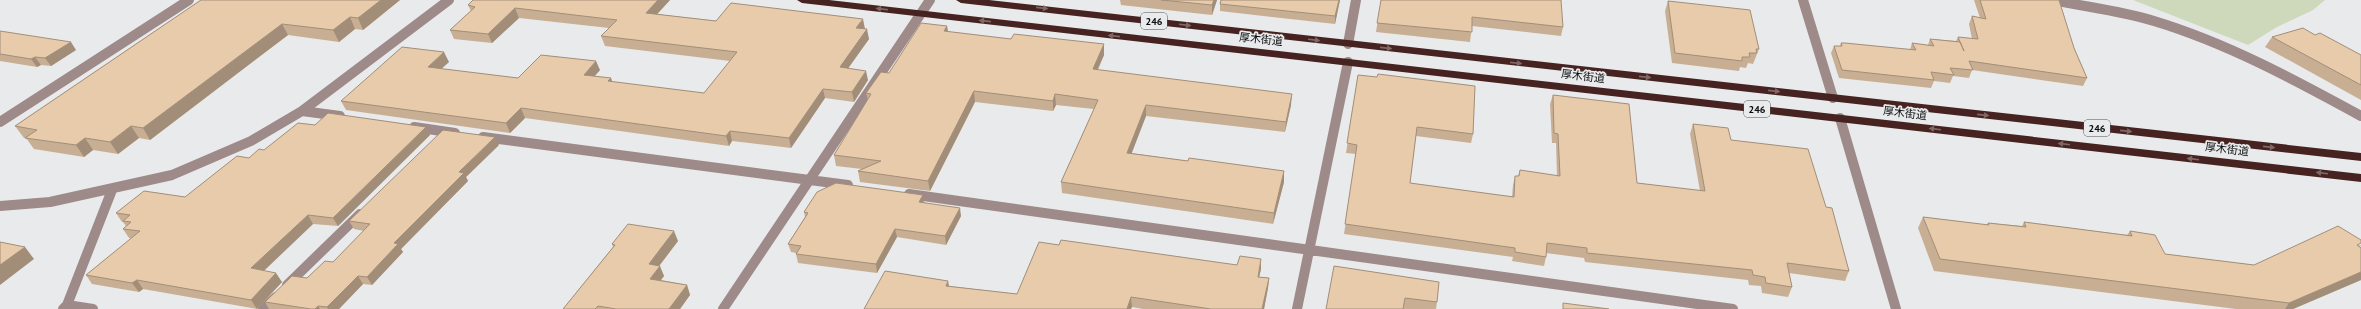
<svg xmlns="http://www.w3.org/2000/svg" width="2361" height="309" font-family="'PT Sans','Noto Sans JP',sans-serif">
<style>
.green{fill:#ced9bb}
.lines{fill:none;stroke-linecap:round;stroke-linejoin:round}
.minor{stroke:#9e8a88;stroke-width:10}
.highway{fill:#462320;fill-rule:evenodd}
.wall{fill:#c8af93}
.shaded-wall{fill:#a28e78}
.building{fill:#e8cbab;stroke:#a28e78}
.oneway{fill:#7f6967}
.labels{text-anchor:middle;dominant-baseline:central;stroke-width:3.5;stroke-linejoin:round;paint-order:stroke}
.shield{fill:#e9eaec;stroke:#4e4f4f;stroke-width:1}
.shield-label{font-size:10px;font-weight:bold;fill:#0b0c0c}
.street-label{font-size:11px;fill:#0b0c0c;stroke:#e9eaec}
</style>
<rect width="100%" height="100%" fill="#e9eaec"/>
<path class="green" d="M2133,0h192l-12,10 -36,17 -29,18z"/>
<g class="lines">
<path class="minor" d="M1803,0l30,98
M2053,0c33,7 69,11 101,21 73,22 141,59 207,95
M1348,44l8,-44
M302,111l38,5
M1840,118l56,191
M0,122l189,-122
M414,127l41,6
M483,137l365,48
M909,194l824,115
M0,206l50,-4 122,-27 79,-34 51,-30 147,-111
M287,285l73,-71
M67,305l26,4
M63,309l4,-4 45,-115
M263,309l13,-12
M723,309l207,-309
M1297,309l51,-247"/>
<path class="highway" d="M797,0h32l1532,174v8l-1559,-179z
M956,0h33l1372,153v8l-1400,-158z"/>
</g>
<path class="wall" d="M201,0h199l-37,30 -8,-1 -16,13 -51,-7 -138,105 -11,-2 -21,16 -25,-4 -9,7 -50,-8 -8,-11h-2l-9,-12z
M670,0l-13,14 59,7 149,8 4,10 -21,29 20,12 -14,22 -29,-4 -34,50 -59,-7 -3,5 -204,-28 -15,15 -164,-23 -5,-9 108,-39 -8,7 77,9 82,-8 -5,6 16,2 1,4 92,11 26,-32 -125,-15 -4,-10 8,-8 -90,-10 -27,25 -38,-4 -4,-9 21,-19 -3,-6z
M1120,0h97l-5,15 -91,-10z
M1221,0h119l-5,24 -115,-13v-7z
M1381,0l182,27 -2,9 -89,-10 -2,16 -94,-10z
M1974,0h82l18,48 13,30 -4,8 -111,-16 -3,8 -16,-2 -3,7 -16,-2 -3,7 -92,-10 -8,-25 3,-7h6l1,-3 69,7 2,-7 16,2 2,-6 26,2 2,-4 14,2 -3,-15 3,-8 8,2z
M1668,1l91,48 -6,15 -5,-1 -2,5 -6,-1 -1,4 -67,-8 -7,-52z
M0,31l76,19 -25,16 -10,-1 -4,2 -37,-6z
M948,32l63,7 93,5v11l-6,15 193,35 -6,27 -139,-16 -15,37 57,8 96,10v11l-11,42 -211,-31 -1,-11 33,-73 -38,-4 -3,6 -78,-9 -45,89 -70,-9 -2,-11 4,-2 -26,-3 -2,-11 34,-55 -2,-7 23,-20z
M2315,35l46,20v45l-96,-53 7,-10z
M1358,75l115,59 -2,9 -55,-7 -6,47 102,14 1,-12 2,-9h3l2,-6 37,6 -1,-33h-4l-2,-39 3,-9 84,88 63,8 -10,-57 3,-10 38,16 95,67 23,64 -4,10 -56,-8 3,14 -4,10 -26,-4 -1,-7 -12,-1 -1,-5 -163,-18 -1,-4 -38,-5v4l-2,9 -32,-5 1,-4 -169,-23 12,-80 -10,-1z
M315,125l115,10 -92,91 -25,-2 -49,47 18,11 -25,27 -114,-20 -4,3 -47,-8 -6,-9 46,-37h-3l-6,-9 3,-3 -3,-4h-1l-6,-9 69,-16 64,-39z
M499,145l-33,32 2,4 -67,68 2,3 -31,33 -9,-1 -24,25h-70l-4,-7 42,-24 26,-16 31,-31 -10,-2 -5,-8z
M924,202l37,14 -15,29 -49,-8 -20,36 -79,-10 -2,-9v-1l-5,-1 -3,-8 17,-27 -1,-5z
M1923,217l64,8 1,-2 34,3 2,-4 103,13 3,-4 35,23 89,11 107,-20 -1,2 1,1v32l-68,29h-57l-302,-38 -16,-43z
M678,241l-19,25 5,10 -3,4 26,5 3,10 -10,14h-117l50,-62 -1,-3z
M1059,245l202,24 -2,8 10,1 -1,10 -4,21h-121l-11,-2 -1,2h-267l85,-23 68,8z
M1334,266l103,36 -1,7h-33z"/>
<path class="shaded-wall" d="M381,0h19l-37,30 -5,-12z
M658,0h12l-21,23 -3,-10z
M1214,0h3l-5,15v-10z
M1339,0h1l-5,24v-8z
M515,8l4,10 -27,25 -4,-9z
M350,17l5,12 -16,13 -6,-12z
M863,19l2,10 -9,-1z
M282,24l6,11 -138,105 -7,-12z
M947,26l2,10 -5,-5z
M867,29l2,10 -27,38 -2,-10z
M71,42l5,8 -25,16 -6,-8z
M1104,44v11l-11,24v-10z
M444,52l5,10 -17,15 -4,-10z
M35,57l6,8 -4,2 -6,-8z
M596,61l4,9 -13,14 -3,-9z
M866,71l2,9 -14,22 -2,-10z
M611,78l3,10 -6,-7z
M823,89l2,9 -34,50 -2,-10z
M974,91l1,11 -45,89 -2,-10z
M1055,94l1,11 -3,6v-10z
M1292,94l-1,11 -6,27 1,-10z
M1146,105v11l-18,47 -1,-10z
M521,108l4,10 -15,15 -4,-10z
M131,126l8,12 -21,16 -8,-12z
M426,127l4,8 -92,91 -5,-8z
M730,131l2,10 -3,5 -3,-10z
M495,137l4,8 -33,32 2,4 -67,68 2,3 -31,33 -5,-8 27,-34 65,-71z
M85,138l8,12 -9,7 -8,-12z
M1284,171v11l-11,42 1,-11z
M923,195l1,9 -5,-2z
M960,208l1,8 -15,29 -1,-9z
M308,215l5,9 -56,53 -6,-9z
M895,229l2,8 -20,36 -1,-9z
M674,231l4,10 -25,33 -4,-10z
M25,247l9,12 -34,26v-20z
M1261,259v10l-4,17 1,-9z
M660,266l4,10 -10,13 -4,-10z
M2361,272v8l-68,29h-8l4,-6z
M276,273l6,9 -25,27 -6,-9z
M358,276l5,8 -24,25h-11l-1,-2z
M1269,278l-1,10 -4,21h-2z
M137,280l6,9 -4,3 -7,-9z
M948,281l2,10 -4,-5z
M687,285l3,10 -10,14h-11z
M1131,297l1,10 -1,2h-4z
M318,306l2,3h-5z"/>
<path class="building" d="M201,0h180l-23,18 -8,-1 -17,13 -51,-6 -139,104 -12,-2 -21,16 -25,-4 -9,7 -51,-7 12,-8 -22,-4z
M473,0h185l-12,13 70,8 15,-18 132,16 -7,9 11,1 -27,38 26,4 -14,21 -29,-3 -34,49 -59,-7 -4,5 -205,-28 -15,15 -165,-22 61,-54 42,5 -16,15 90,11 23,-23 55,6 -12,14 27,3 -3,3 96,12 33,-41 -136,-16 16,-16 -102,-12 -27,26 -38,-4 25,-23 -7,-2z
M1161,0h53l-2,5z
M1221,0h118l-4,16 -115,-12z
M1381,0h180l2,27 -91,-10v15l-95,-9z
M1980,0h79l15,48 13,30 -118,-17 4,9 -23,-2 4,7 -23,-3 3,8 -92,-10 -8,-24h8l-1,-3h4l71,7 -4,-7 22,3 -4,-7 30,3 4,9 -6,-14 20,2 -6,-23 14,3z
M1668,1l82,9 9,39h-3l1,4h-8l1,4h-8v4l-67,-8z
M921,23l26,3 -3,5 67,8 3,-5 90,10 -11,25 199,25 -6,28 -140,-17 -19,48 61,8 1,-3 95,13 -10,42 -213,-31 37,-82 -43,-6 -2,7 -79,-10 -46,90 -70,-10 23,-10 -47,-6 37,-61 -5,-1 15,-21 8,1z
M2303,28l12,7 5,-2 41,22v30l-89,-48z
M0,31l71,11 -26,16 -10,-1 -4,2 -31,-5z
M1378,74l97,12 -2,48 -56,-7 -7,56 104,14 1,-21h4l1,-6 40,6 -2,-42 -4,-1 -1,-38 76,9 8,79 68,8 -12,-67 35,4 3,12 77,9 18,58 6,1 17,63 -62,-8 5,24 -26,-4 -1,-6 -12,-2 -1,-5 -165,-17v-5l-40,-5 -1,14 -31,-5v-4l-170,-24 12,-79 -10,-2 11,-68 19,2z
M328,113l98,14 -93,91 -25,-3 -57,53 25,5 -25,27 -114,-20 -5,3 -46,-8 54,-44 -17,-2 8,-7 -8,-1 7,-6 -14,-2 28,-22 41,6 52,-41 12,2 10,-9 5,1 34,-27 17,2z
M443,130l52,7 -36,35 5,1 -70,70 4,1 -31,33 -9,-1 -31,31 -9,-1 -3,3h-4l-46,-7 27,-26 15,2 18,-17 8,1 37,-38 -21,-3z
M836,183l87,12 -4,7 41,6 -15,28 -50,-7 -19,35 -80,-10 5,-8 -13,-2 20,-31 -4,-1 13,-20z
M1923,217l66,8 -1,-2 38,4 -2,-5 108,14 -2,-5 25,4 10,19 89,11 84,-39 23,14v3l-4,2 4,3v24l-72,31 -349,-44z
M628,224l46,7 -25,33 11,2 -10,13 37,6 -18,24h-53l-18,-3 -3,3h-32l52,-64 -3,-1z
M1061,240l176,25 3,-9 21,3 -3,18 11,1 -7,31h-51l-80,-12 -4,12h-263l21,-38 63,10 -2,5 71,8 22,-52 20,3z
M0,242l25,5 -25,18z
M1334,266l105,16 -2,20 -32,-4 -2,11h-77z
M1563,303l46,6h-46z"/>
<defs><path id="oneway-solid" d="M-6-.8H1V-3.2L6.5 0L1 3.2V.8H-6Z"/></defs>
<g class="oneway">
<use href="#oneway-solid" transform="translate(1042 8) rotate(6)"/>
<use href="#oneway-solid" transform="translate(882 9) rotate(-173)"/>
<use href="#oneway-solid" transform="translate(985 21) rotate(-174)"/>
<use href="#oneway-solid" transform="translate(1185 25) rotate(7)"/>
<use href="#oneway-solid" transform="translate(1114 36) rotate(-174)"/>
<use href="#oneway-solid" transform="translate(1314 40) rotate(7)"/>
<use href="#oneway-solid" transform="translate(1386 48) rotate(6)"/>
<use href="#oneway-solid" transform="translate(1516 63) rotate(6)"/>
<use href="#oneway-solid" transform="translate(1645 77) rotate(6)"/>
<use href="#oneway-solid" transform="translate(1774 91) rotate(6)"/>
<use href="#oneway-solid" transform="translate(1983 115) rotate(6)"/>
<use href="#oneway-solid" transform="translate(1935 129) rotate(-173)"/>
<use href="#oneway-solid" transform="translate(2126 131) rotate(6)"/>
<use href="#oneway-solid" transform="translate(2064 144) rotate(-173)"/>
<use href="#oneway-solid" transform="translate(2269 147) rotate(6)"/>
<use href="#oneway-solid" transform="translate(2193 159) rotate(-173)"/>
<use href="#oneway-solid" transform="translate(2322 173) rotate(-173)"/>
</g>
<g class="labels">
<g class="shield">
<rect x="1141" y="13" width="26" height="16" rx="3"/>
<rect x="1744" y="101" width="26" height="16" rx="3"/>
<rect x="2084" y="120" width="26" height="16" rx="3"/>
</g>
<g class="shield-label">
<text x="1154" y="21">246</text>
<text x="1757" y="109">246</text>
<text x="2097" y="128">246</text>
</g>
<g class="street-label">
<text transform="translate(1261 39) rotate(6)">厚木街道</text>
<text transform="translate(1583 76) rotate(7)">厚木街道</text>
<text transform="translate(1905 113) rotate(7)">厚木街道</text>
<text transform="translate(2227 149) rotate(7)">厚木街道</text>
</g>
</g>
</svg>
